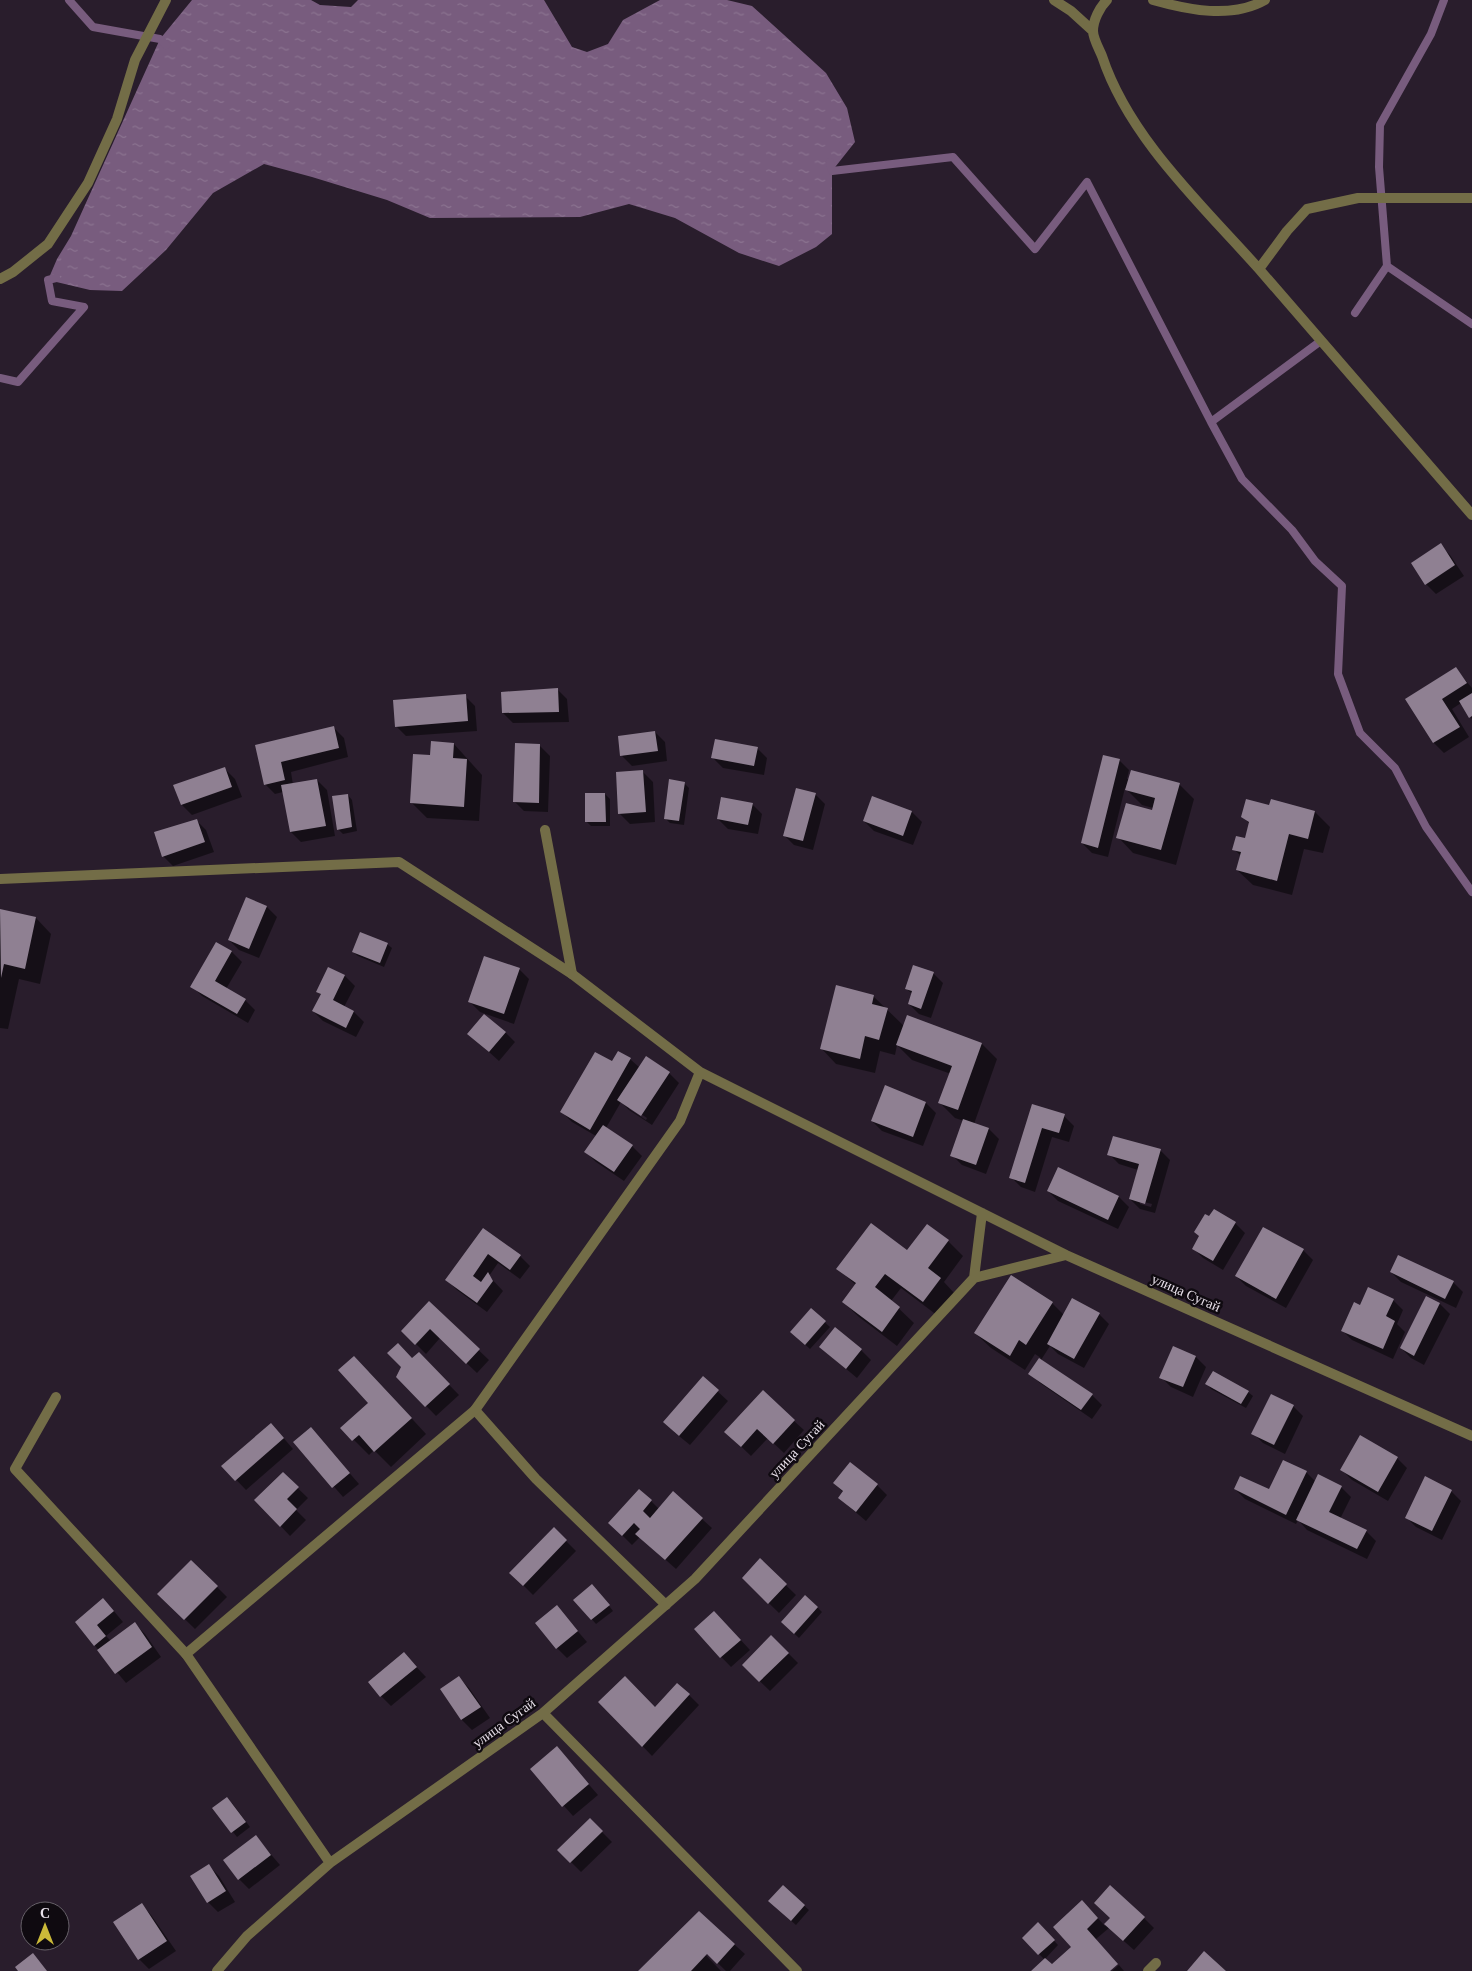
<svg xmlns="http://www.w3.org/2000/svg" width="1472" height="1971" font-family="'Times New Roman',serif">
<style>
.water{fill:url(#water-ripples)}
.shadow{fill:#0007;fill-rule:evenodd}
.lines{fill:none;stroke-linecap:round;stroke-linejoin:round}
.stream{stroke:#785c7e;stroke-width:8}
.building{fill:#8f8092}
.service{stroke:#736d47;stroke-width:10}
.minor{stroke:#736d47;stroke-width:10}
.labels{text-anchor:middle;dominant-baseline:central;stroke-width:5;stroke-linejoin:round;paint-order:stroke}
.street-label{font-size:14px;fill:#e9e1eb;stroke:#0f0a10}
</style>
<defs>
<pattern id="water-ripples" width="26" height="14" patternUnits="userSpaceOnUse" patternTransform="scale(1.25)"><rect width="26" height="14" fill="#785c7e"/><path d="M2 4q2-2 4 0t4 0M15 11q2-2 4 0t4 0" fill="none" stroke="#8b7390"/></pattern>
</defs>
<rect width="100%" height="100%" fill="#291d2c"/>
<path class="water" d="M192,0h119l9,5 31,2 7,-7h186l28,47 15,5 21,-8 15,-24 37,-20h67l25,6 74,67 21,35 8,34 -23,29v63l-16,13 -37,19 -40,-13 -64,-35 -46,-14 -49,13 -150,1 -43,-18 -75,-23 -48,-13 -51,29 -47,57 -44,41 -32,-1 -42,-10 9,-21 14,-23 89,-197z"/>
<path class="shadow" d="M1440,545l10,10 14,21 -28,18 -10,-10z
M1456,669l16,19v31l-11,-16 -9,6 17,28 -25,16 -10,-10 -27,-44z
M557,689l10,10 2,23 -56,1 -10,-10z
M465,696l10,10 2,25 -71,5 -10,-10z
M334,728l10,10 4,19 -57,15 2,13 24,-5 10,10 8,46 -34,6 -10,-10 -8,-40 -8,2 -10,-10 -8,-38z
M655,732l10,10 2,19 -35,5 -10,-10z
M454,744l28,31 -3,46 -52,-3 -15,-15 20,-46z
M540,746l10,10 -2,56 -24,-1 -10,-10z
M757,748l10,10 -3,17 -41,-7 -10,-10z
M1119,760l10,10 -2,9 52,5 15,15 -18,66 -43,-12 -15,-16 34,-25 1,-4 -11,-3 -17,-17 -17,69 -16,-4 -10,-10z
M225,769l10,10 7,18 -50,18 -10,-10 -7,-19z
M643,772l10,10 2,40 -25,2 -10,-10 -3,-40z
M684,783l5,5 -5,37 -14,-2 -5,-5z
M605,794l5,5v27h-19l-5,-5z
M815,794l10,10 -12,46 -19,-5 -10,-10z
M348,795l4,5 5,31 -14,3 -5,-5z
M873,798l39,14 10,10 -9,23 -39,-14 -10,-10z
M752,804l10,10 -4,20 -30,-5 -10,-10z
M1270,807l45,5 15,15 -7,26 -19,-4 -12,46 -39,-10 -16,-15 4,-14 -7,-7 12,-9 4,-16 -7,-7z
M196,820l10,10 8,22 -41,14 -10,-10z
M267,907l10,10 -18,41 -20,-8 -10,-10z
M0,911l36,7 15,16 -11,50 -21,-5 -11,50 -8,-1z
M216,944l16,8 10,10 -16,27 19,11 10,10 -7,13 -46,-27 -10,-10z
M387,944l5,4 -8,19 -26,-11 -5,-4z
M329,968l16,8 10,10 -11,21 10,5 10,10 -8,15 -33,-16 -10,-10 9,-16 -5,-4z
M519,969l10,10 -15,45 -34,-12 -10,-10z
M933,973l10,10 -12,35 -12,-4 -10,-10 3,-10 -6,-6z
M873,996l31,30 3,-9 75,27 15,15 -23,65 15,5 10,10 -13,35 -24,-9 -10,-10 12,-34 -9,-3 -15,-15 11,-29 -39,-14 -15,-15 -2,10 -15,-4 -5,22 -39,-9 -15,-16z
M505,1032l10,10 -16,19 -30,-27z
M630,1059l10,9 29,5 10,10 -27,42 -23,-15 -8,-8 -15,26 26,18 10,10 -18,25 -28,-19 -10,-10 10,-16 -24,-14 -10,-10 51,-49zM629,1106l18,12 -1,2 -17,-11z
M885,1087l41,16 10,10 -13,33 -41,-15 -10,-10z
M1033,1106l31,10 10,10 -5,16 -17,-5 -17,55 -14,-5 -10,-10z
M1160,1150l10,10 -15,53 -15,-4 -10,-10 8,-29 -19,-6 -10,-10zM1140,1201l12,3 -1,3 -11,-3z
M1048,1191l71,6 10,10 -11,22 -60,-28z
M1235,1223l10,10 -22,37 -20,-12 -10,-10z
M483,1230l37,26 10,10 -10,13 -22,-16 -9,13 14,15 -16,21 -30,-22 -10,-10z
M948,1241l15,15 -19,26 11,12 -17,22 -37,-28 -10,13 23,22 -17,23 -38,-29 -16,-15 13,-17 -18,-16z
M1303,1250l10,10 -27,48 -40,-22 -10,-10z
M1391,1272l62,10 10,10 -7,16 -55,-26z
M1011,1277l41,26 12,12 35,-1 10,10 -25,44 -26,-14 -8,-8 -9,14 51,35 10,10 -10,14 -52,-36 -10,-10 11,-15 -6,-4 -10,16 -34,-22 -16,-15z
M1427,1298l13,6 10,10 -26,51 -13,-7 -10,-10z
M1393,1300l10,10 -6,14 8,8 -12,27 -41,-19 -10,-10 19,-23z
M429,1303l60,57 -12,13 -37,-35 -14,16 -23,-23z
M811,1310l19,17 -20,22 -14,-13z
M820,1347l41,3 10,10 -14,18z
M1173,1347l23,10 10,10 -13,30 -22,-10 -10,-10z
M419,1354l40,41 -23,21 -38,-39z
M369,1372l57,62 -35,33 -17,-17 -5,5 -27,-27 28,-25z
M703,1378l25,23 -38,44 -16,-13z
M1207,1384l41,8 5,4 -7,12 -35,-19z
M1293,1406l10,10 -18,38 -22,-11 -10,-10z
M794,1421l10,9 -20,23 -16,-15 -17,18 -25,-24z
M311,1429l48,55 -16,13 -48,-55z
M281,1435l12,14 -47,41 -23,-24z
M1397,1458l10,10 -19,33 -36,-21 -10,-10z
M1284,1462l23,11 9,9 25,5 10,10 -11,22 26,12 10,10 -9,18 -60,-29 -9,-10 -2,4 -51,-25 -10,-10 34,2z
M283,1474l25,24 -12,12 10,10 -16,16 -34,-36z
M834,1483l43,2 10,10 -21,26 -27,-23 4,-6z
M640,1490l19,19 43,10 10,9 -36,41 -36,-32 -8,8 -12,-12z
M1451,1491l10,10 -19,39 -26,-13 -10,-10z
M554,1529l22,22 -43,44 -22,-22z
M760,1560l36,35 -17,18 -36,-35z
M191,1561l36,36 -32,32 -36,-35z
M597,1590l16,21 -17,13 -21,-24z
M557,1607l30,35 -20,16 -10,-10z
M817,1607l5,5 -23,26 -17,-16z
M113,1610l10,12 -17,14 5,5 24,-17 10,10 16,23 -35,26 -50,-60z
M724,1622l26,28 -19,17 -36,-37z
M771,1636l27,27 -28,28 -27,-26z
M404,1654l22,23 -35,29 -10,-10z
M459,1678l10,10 21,30 -18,12 -10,-10 -21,-30z
M689,1695l10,10 -47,51 -52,-54 55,6z
M557,1748l41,47 -25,21 -41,-46z
M232,1803l18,24 -13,10 -23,-29z
M590,1820l22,22 -31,30 -22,-22z
M256,1837l24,28 -31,24 -10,-10z
M209,1866l10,10 16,26 -17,10 -10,-10 -16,-25z
M783,1887l26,23 -13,15 -22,-19z
M142,1905l9,10 25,36 -27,18 -10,-10z
M1092,1912l13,14 6,-8h33l10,10 -20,22 -25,-22 -13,11 12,32h-76l13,-11 -22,-22 15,-14 20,21 -13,14 7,7 21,-19z
M699,1913l46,41 -15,17h-4l-28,-27 -2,1 25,26h-81z
M1119,1965l5,6h-12z"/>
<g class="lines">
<path class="stream" d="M69,0l24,27 67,12 6,6
M830,162l2,9 121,-14 82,92 52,-67 124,240 107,-79
M1387,266l-8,-99 1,-42 51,-91 13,-34
M1355,313l32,-47 85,58
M0,378l18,4 66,-75 -32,-6 -4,-21 8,-2
M1211,422l31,57 50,51 23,31 27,25 -4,88 22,59 35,35 31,59 46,65"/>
</g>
<path class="building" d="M1441,543l14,22 -30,20 -14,-22z
M1456,667l11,16 -25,16 18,28 -27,16 -28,-44z
M558,688l1,24 -57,1 -1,-21z
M1472,693v23l-3,2 -10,-17z
M466,694l2,27 -73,6 -2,-27z
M334,726l5,22 -58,14 4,18 -21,5 -9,-40z
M655,731l3,20 -38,5 -2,-20z
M715,739l43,8 -4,19 -43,-8z
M431,741l23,2 -1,15 14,1 -3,48 -54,-4 3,-49 17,1z
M515,743l25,1 -1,59 -26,-1z
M1103,755l17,4 -22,89 -17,-5z
M225,767l7,20 -51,18 -8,-20z
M643,770l3,42 -28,2 -2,-42z
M1131,770l49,13 -19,67 -45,-12 10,-35 26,7 3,-12 -30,-8z
M317,779l9,47 -36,6 -9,-47z
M669,779l16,3 -6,39 -15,-2z
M796,788l20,5 -13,48 -20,-5z
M585,793h20l1,29h-21z
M348,794l4,33 -15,3 -5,-34z
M872,796l40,15 -9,25 -40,-15z
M721,797l32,6 -5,22 -31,-6z
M1246,799l23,6 2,-6 44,12 -7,28 -19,-5 -12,47 -41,-11 5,-18 -9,-2 4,-14 9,2 4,-16 -8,-5z
M197,819l8,23 -43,15 -8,-25z
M246,897l21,9 -18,43 -21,-9z
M0,909l36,8 -11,52 -21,-5 -3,14z
M360,932l28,11 -8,20 -28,-11z
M216,942l16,9 -17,30 31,18 -9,15 -47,-27z
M484,956l36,12 -16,46 -36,-12z
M913,965l21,7 -13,37 -13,-5 4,-13 -7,-2z
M328,967l17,8 -12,25 21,11 -8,17 -34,-17 9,-17 -5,-2z
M836,985l38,10 -2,9 16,4 -9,32 -14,-4 -5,23 -40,-10z
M484,1014l22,18 -17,20 -22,-18z
M907,1015l75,28 -24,67 -20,-7 14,-37 -56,-21z
M618,1051l13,7 -41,72 -30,-18 35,-60 17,9z
M646,1056l24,16 -29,44 -24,-16z
M885,1085l41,17 -13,35 -42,-16z
M1032,1104l33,10 -6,19 -17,-5 -17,55 -16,-5z
M963,1119l26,9 -13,37 -26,-9z
M603,1125l30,20 -19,27 -30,-20z
M1113,1136l48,13 -16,55 -16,-5 10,-35 -32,-9z
M1058,1167l61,29 -11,24 -61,-29z
M1214,1209l22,13 -23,39 -21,-12 7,-13 -5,-4 11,-18 4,2z
M871,1223l36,27 20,-26 22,16 -21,28 13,10 -18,24 -38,-28 -10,13 25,20 -18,25 -40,-30 14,-19 -20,-14z
M1263,1227l41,22 -28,50 -41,-23z
M483,1228l38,27 -11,15 -22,-16 -15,22 8,6 7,-10 5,9 -16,22 -32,-23z
M1398,1255l56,26 -9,18 -55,-27z
M1011,1275l42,27 -27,43 -7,-5 -9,16 -36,-23z
M1368,1287l26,12 -8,17 9,5 -12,28 -42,-18 13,-29 6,3z
M1426,1296l14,7 -26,53 -14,-8z
M1072,1298l28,15 -26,46 -27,-15z
M429,1301l51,48 -14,15 -36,-35 -15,16 -14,-14z
M811,1308l15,13 -21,24 -15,-13z
M835,1327l27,22 -16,20 -27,-22z
M398,1343l14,15 7,-6 31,32 -25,23 -29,-30 5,-10 -14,-14z
M1173,1346l23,10 -13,31 -24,-9z
M354,1356l58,62 -38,34 -15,-17 -7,6 -12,-13 28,-25 -30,-33z
M1039,1358l54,36 -12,16 -53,-36z
M1213,1371l36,20 -8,13 -36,-20z
M703,1376l16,14 -40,46 -16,-14z
M763,1390l32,30 -22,24 -16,-15 -16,18 -17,-15z
M1271,1394l23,11 -20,40 -23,-11z
M271,1423l13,15 -49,43 -14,-15z
M311,1427l39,46 -18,15 -39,-46z
M1360,1435l38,22 -20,35 -38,-22z
M1283,1460l24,11 -21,44 -52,-26 6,-13 29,13z
M850,1462l28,22 -22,28 -18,-14 5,-7 -10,-8z
M283,1472l16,15 -12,12 10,10 -17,18 -26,-27z
M1318,1474l24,12 -13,26 38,18 -10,19 -61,-29z
M1425,1476l27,14 -20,41 -27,-13z
M639,1489l13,11 -9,11 7,7 23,-27 30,27 -38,42 -30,-26 5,-5 -6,-6 -12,13 -14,-13z
M554,1527l13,13 -44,46 -14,-13z
M760,1558l27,26 -19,20 -26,-26z
M191,1560l27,26 -34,34 -27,-26z
M592,1584l18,21 -19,15 -18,-20z
M805,1595l13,12 -24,27 -13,-12z
M103,1598l11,13 -17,14 9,11 -12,10 -19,-24z
M557,1605l21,26 -22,18 -21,-26z
M714,1611l27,29 -21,18 -26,-29z
M135,1622l17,25 -37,27 -18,-24z
M771,1635l18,18 -30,29 -17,-17z
M404,1652l13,15 -37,30 -12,-15z
M459,1676l22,31 -20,13 -21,-31z
M625,1676l30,31 22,-24 13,11 -48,53 -44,-45z
M557,1746l32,38 -27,23 -32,-38z
M227,1797l19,25 -15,11 -19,-25z
M590,1818l13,13 -33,32 -13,-13z
M256,1835l15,20 -33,25 -15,-20z
M209,1864l17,27 -19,12 -17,-27z
M783,1885l22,20 -14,16 -23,-20z
M1110,1885l35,32 -22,24 -19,-17 6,-6 -16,-15z
M1082,1900l16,18 -11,11 31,35 -8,7h-79l14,-13 7,6 19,-17 -18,-20z
M142,1903l25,38 -29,19 -25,-38z
M699,1911l36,33 -18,20 -10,-10 -16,17h-53z
M1038,1922l17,18 -17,15 -16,-17z
M1204,1951l22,20h-39z
M33,1953l14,18h-29l-3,-4z"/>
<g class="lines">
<path class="service" d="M0,279l13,-7 35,-28 40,-61 29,-64 18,-59 31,-60
M545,830l27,144
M56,1397l-41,72 171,185
M475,1410l61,69 130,126
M1148,1971l8,-8"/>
<path class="minor" d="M1054,0l17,11 22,20
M1107,0c-7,7 -14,20 -14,31 0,7 6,18 9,25 27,82 100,149 157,213
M1153,0c35,10 79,19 112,0
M1472,198h-114l-51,11 -20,22 -28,38 213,246
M0,879l399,-17 173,112 128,98 366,183 406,181
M974,1278l8,-65
M543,1713l254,258
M330,1863l-144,-209 289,-244 205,-289 20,-49
M217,1971l30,-35 83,-73 213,-150 152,-134 279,-301 92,-23"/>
</g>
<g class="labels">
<g class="street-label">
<text transform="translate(1186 1293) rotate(24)">улица Сугай</text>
<text transform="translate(797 1449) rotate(-47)">улица Сугай</text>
<text transform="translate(504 1723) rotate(-36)">улица Сугай</text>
</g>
</g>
<g transform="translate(45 1926)"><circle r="24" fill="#0f0a10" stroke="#666068"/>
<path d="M0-4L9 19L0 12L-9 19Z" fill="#cbb939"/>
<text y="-8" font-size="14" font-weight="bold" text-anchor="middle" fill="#e9e1eb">С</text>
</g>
</svg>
